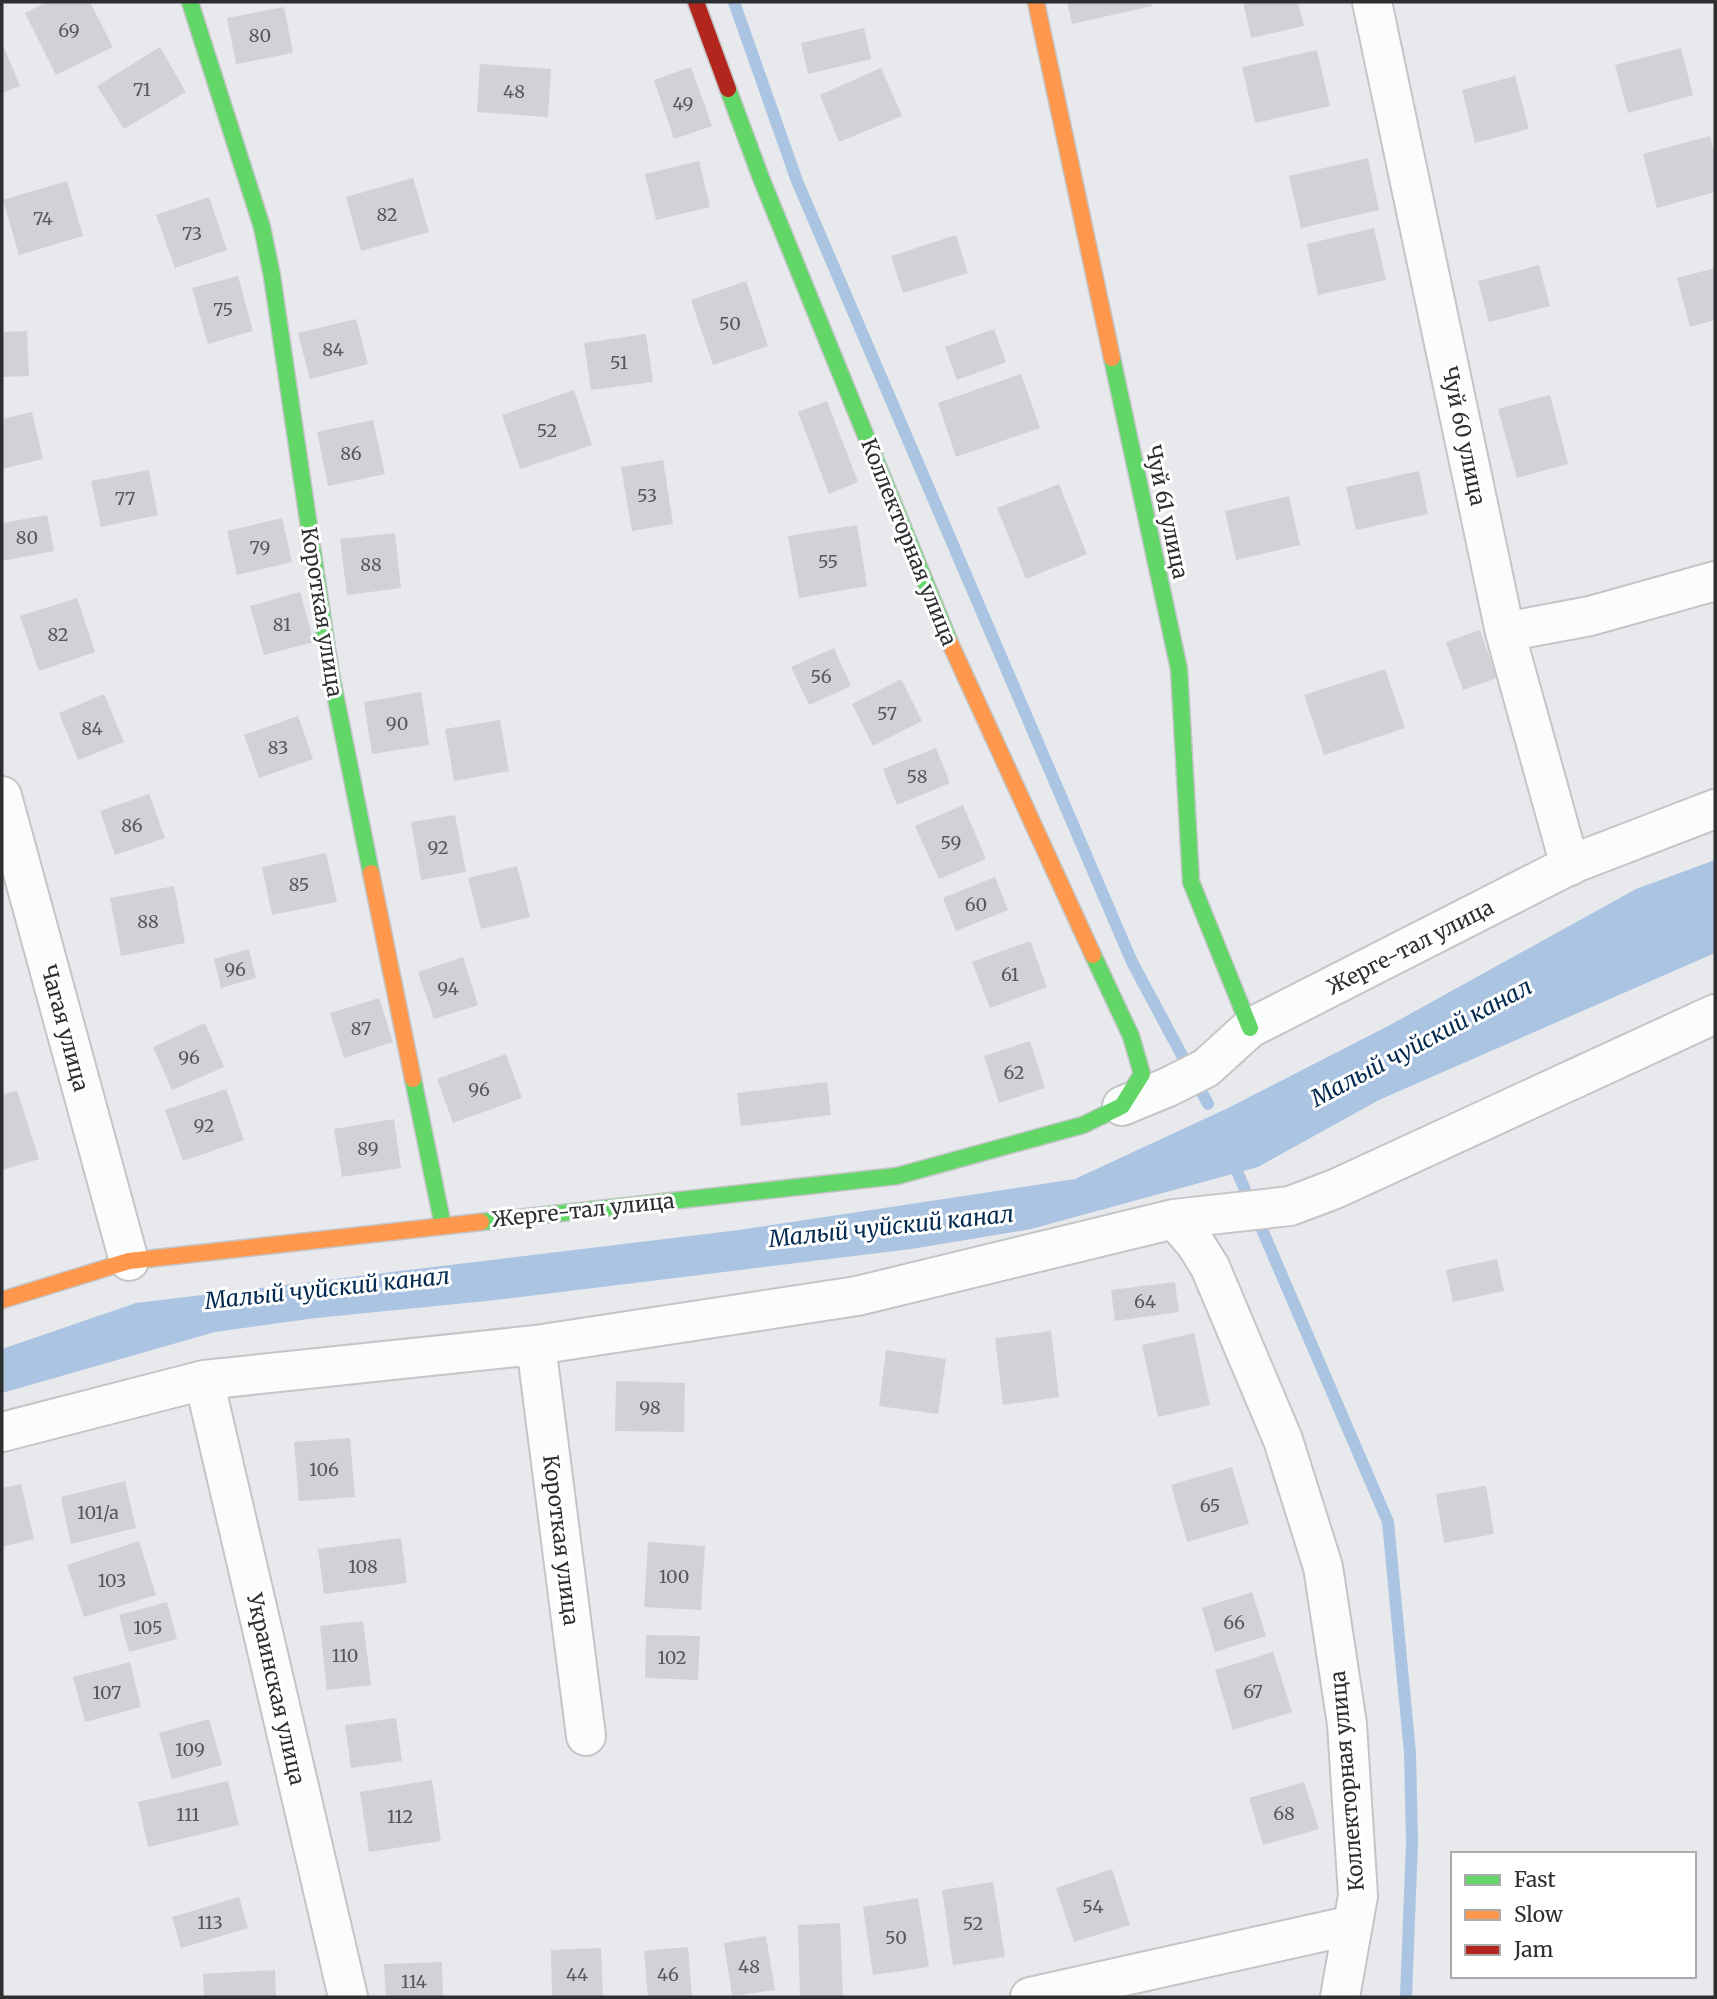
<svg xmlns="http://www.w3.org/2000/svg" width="1717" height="1999" font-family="Merriweather,serif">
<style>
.water{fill:#aac4e2}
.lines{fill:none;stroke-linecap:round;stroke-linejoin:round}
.stream{stroke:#aac4e2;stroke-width:12}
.building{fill:#d1d2d5}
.street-casing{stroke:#c3c5c7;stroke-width:42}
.fast-casing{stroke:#c3c5c7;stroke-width:19}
.slow-casing{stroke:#c3c5c7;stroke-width:19}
.jam-casing{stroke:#c3c5c7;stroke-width:19}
.street{stroke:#fbfcfc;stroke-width:38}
.fast{stroke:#63d668;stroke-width:16}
.slow{stroke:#ff974d;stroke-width:16}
.jam{stroke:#b3261e;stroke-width:16}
.labels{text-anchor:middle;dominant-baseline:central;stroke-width:6;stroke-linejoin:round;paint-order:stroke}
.number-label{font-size:18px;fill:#57585a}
.street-label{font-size:21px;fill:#2d2e30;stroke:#fff}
.water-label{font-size:23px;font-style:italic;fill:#02294f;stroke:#fff}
</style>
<rect width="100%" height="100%" fill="#e7e9ec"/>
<path class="water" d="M1715,860v93l-336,147 -121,67 -227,62 -120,20 -415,51 -180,18 -101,14 -213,61v-44l134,-46 603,-73 336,-51 153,-71 162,-83 246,-136z"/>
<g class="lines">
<path class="stream" d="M734,2l63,179 335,781 76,142
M1233,1162l155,360 22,231 2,89 -6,155"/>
</g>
<path class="building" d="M47,2h43l23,45 -57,28 -31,-62z
M1067,2h84l1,4 -80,18z
M1243,2h55l6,24 -53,12z
M284,7l9,46 -57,11 -9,-46z
M864,28l7,31 -63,15 -7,-31z
M2,42l18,44 -18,7z
M160,47l26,45 -62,37 -27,-43z
M1681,48l12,47 -65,18 -13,-48z
M1317,50l13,56 -75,17 -13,-56z
M480,64l71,5 -3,48 -71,-5z
M691,67l21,59 -38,13 -20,-59z
M881,68l21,48 -63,26 -19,-47z
M1515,76l14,53 -54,14 -13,-53z
M1710,136l5,20v36l-58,16 -14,-54z
M1368,158l11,52 -78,18 -12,-52z
M699,161l11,46 -54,13 -11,-46z
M413,178l16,54 -68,19 -15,-54z
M67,181l16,55 -64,19 -16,-55z
M209,197l18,53 -52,18 -19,-53z
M1374,228l12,52 -68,15 -11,-51z
M956,235l12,38 -65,20 -12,-37z
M1539,265l11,41 -61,16 -11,-41z
M1715,268v52l-25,7 -13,-49z
M238,276l15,55 -45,13 -16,-56z
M746,281l22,65 -55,19 -22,-65z
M356,319l12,45 -58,15 -12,-46z
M994,329l12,33 -49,18 -12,-33z
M27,331l2,45 -27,1v-45z
M646,334l7,48 -62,8 -7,-47z
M1021,374l19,54 -84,29 -18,-54z
M574,390l18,55 -72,24 -18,-54z
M1550,395l18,69 -51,14 -19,-69z
M827,401l31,81 -29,12 -31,-82z
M32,412l11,47 -41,10v-50z
M373,420l12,54 -57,12 -11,-54z
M663,460l10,64 -41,7 -11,-64z
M149,470l9,45 -57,12 -10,-46z
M1419,471l9,43 -72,16 -10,-43z
M1059,484l28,70 -61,25 -29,-71z
M1289,496l11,49 -64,15 -11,-49z
M47,515l7,36 -52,10v-38z
M282,518l10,44 -55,13 -10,-44z
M857,525l10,61 -68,12 -11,-62z
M395,533l6,55 -54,7 -7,-56z
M300,592l14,50 -50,13 -14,-49z
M77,598l18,54 -56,19 -19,-55z
M1480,630l17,48 -34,12 -17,-48z
M834,648l17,38 -42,19 -18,-38z
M1385,669l20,59 -81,27 -20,-60z
M901,679l21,42 -49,25 -21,-42z
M421,692l8,53 -57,9 -8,-52z
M104,694l20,48 -46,18 -19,-47z
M298,716l15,43 -54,19 -15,-43z
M500,720l9,51 -55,10 -9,-52z
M936,748l14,35 -53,22 -14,-36z
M149,794l16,44 -50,17 -15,-44z
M963,805l23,54 -47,20 -24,-53z
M455,815l11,57 -45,8 -10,-58z
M326,853l11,49 -65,13 -10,-48z
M517,866l13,51 -49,12 -13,-51z
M995,877l13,33 -52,21 -13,-33z
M174,886l11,57 -64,13 -11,-58z
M1030,941l17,46 -57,21 -18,-46z
M249,949l7,29 -35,10 -7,-29z
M463,957l15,48 -44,14 -16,-47z
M379,998l14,44 -49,16 -14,-45z
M205,1023l19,44 -52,23 -19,-43z
M1030,1041l15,47 -46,15 -15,-47z
M506,1054l16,44 -69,25 -16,-44z
M827,1082l4,33 -90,11 -4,-33z
M226,1089l18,51 -61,21 -18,-51z
M17,1090l22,69 -37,11v-75z
M394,1119l7,49 -59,9 -8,-48z
M1497,1259l7,32 -51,11 -7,-32z
M1175,1282l4,30 -64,9 -4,-31z
M1051,1331l8,66 -56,8 -8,-67z
M1194,1333l16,72 -52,12 -16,-72z
M886,1350l60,9 -8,55 -59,-8z
M616,1381l69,2 -1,49 -69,-1z
M350,1438l5,59 -56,4 -5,-59z
M1232,1467l17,57 -62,18 -16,-57z
M125,1481l11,47 -65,16 -10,-47z
M21,1484l13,55 -32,8v-59z
M1486,1486l8,48 -50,9 -8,-49z
M401,1538l6,45 -83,11 -6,-45z
M139,1541l17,54 -72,22 -17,-52z
M648,1542l57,4 -4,64 -57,-3z
M1252,1592l14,44 -51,16 -13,-44z
M167,1602l10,37 -48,13 -10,-37z
M363,1621l8,64 -44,5 -7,-64z
M646,1635l54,1 -2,44 -53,-2z
M1273,1652l19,60 -59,18 -18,-60z
M130,1662l11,45 -56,15 -12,-45z
M396,1718l6,43 -51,7 -6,-43z
M209,1719l13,46 -50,14 -13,-46z
M432,1780l9,61 -72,11 -9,-60z
M228,1781l11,44 -91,22 -10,-45z
M1304,1782l15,47 -56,16 -14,-47z
M1112,1869l18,56 -56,17 -18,-54z
M993,1882l12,75 -52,8 -11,-75z
M239,1897l9,31 -67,20 -9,-31z
M918,1898l11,69 -56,8 -10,-68z
M840,1923l3,74h-43l-2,-72z
M766,1936l9,54 -43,6 -8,-53z
M688,1947l4,50h-44l-4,-46z
M601,1948l2,49h-51l-1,-47z
M442,1962l1,35h-57l-2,-33z
M275,1970l1,27h-72l-1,-23z"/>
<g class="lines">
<g class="street-casing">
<path id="street" d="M1372,2l133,630 65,234
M1505,632l85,-16 125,-35
M2,796l127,465
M1122,1106l46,-19 38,-19 44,-40 322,-164 143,-55
M1174,1219l21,24 15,24 73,173 40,127 24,157 11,172 -18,101
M536,1345l50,391
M204,1380l144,617
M2,1432l202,-52 332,-35 321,-49 317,-77 116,-13 45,-17 380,-175
M1030,1997l323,-72"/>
</g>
<g class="fast-casing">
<path id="fast" d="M190,2l72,225 10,49 58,393 41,204
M728,89l33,89 189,465
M1112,358l67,311 12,213 59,146
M413,1079l30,147
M481,1222l416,-46 186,-51 39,-19 20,-32 -11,-38 -38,-81"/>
</g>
<g class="slow-casing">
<path id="slow" d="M1036,2l76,356
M950,643l143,312
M371,873l42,206
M2,1300l127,-39 352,-39"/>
</g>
<g class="jam-casing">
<path id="jam" d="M696,2l32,87"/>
</g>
<use href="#street" class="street"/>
<use href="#fast" class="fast"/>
<use href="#slow" class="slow"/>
<use href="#jam" class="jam"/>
</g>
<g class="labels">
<g class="number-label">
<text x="69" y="30">69</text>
<text x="260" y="35">80</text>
<text x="142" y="89">71</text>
<text x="514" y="91">48</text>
<text x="683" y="103">49</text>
<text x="387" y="214">82</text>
<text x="43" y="218">74</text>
<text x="192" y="233">73</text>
<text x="223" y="309">75</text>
<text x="730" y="323">50</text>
<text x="333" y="349">84</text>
<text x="619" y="362">51</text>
<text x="547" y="430">52</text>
<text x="351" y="453">86</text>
<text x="647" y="495">53</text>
<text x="125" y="498">77</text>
<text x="27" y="537">80</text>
<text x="260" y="547">79</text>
<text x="828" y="561">55</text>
<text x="371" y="564">88</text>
<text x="282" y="624">81</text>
<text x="58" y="634">82</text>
<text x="821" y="676">56</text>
<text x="887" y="713">57</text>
<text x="397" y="723">90</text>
<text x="92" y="728">84</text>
<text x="278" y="747">83</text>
<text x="917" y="776">58</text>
<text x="132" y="825">86</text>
<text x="951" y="842">59</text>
<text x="438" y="847">92</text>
<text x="299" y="884">85</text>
<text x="976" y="904">60</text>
<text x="148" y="921">88</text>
<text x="235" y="969">96</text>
<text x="1010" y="974">61</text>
<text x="448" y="988">94</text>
<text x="361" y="1028">87</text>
<text x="189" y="1057">96</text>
<text x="1014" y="1072">62</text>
<text x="479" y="1089">96</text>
<text x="204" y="1125">92</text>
<text x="368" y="1148">89</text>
<text x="1145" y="1301">64</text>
<text x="650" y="1407">98</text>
<text x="324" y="1469">106</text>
<text x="1210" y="1505">65</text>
<text x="98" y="1512">101/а</text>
<text x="363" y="1566">108</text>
<text x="674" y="1576">100</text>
<text x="112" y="1580">103</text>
<text x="1234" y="1622">66</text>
<text x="148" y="1627">105</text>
<text x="345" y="1655">110</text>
<text x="672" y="1657">102</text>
<text x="1253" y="1691">67</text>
<text x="107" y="1692">107</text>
<text x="190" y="1749">109</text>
<text x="1284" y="1813">68</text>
<text x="188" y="1814">111</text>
<text x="400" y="1816">112</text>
<text x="1093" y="1906">54</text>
<text x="210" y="1922">113</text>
<text x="973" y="1923">52</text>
<text x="896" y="1937">50</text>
<text x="749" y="1966">48</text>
<text x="577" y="1974">44</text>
<text x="668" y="1974">46</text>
<text x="414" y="1981">114</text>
</g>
<g class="street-label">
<text transform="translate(1464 436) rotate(78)">Чуй 60 улица</text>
<text transform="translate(1167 512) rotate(78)">Чуй 61 улица</text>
<text transform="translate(909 542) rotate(68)">Коллекторная улица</text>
<text transform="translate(322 612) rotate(81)">Короткая улица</text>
<text transform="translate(1410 947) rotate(-27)">Жерге-тал улица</text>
<text transform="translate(65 1028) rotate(75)">Чагая улица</text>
<text transform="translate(583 1210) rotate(-6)">Жерге-тал улица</text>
<text transform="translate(561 1540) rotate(83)">Короткая улица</text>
<text transform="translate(276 1689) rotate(77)">Украинская улица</text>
<text transform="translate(1347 1781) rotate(-95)">Коллекторная улица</text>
</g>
<g class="water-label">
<text transform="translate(1421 1042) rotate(-28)">Малый чуйский канал</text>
<text transform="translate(891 1226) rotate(-6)">Малый чуйский канал</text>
<text transform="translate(327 1288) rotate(-6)">Малый чуйский канал</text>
</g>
</g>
<rect width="1717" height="1999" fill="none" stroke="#2d2e30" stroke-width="7"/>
<rect x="1451" y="1852" width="245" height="126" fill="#ffffff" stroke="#ababac" stroke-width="2"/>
<rect x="1465" y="1875" width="35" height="10" fill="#63d668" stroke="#ababac" stroke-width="2"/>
<text x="1514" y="1887" font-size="21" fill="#2d2e30">Fast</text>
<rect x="1465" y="1910" width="35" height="10" fill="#ff974d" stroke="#ababac" stroke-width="2"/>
<text x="1514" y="1922" font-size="21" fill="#2d2e30">Slow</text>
<rect x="1465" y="1945" width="35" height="10" fill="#b3261e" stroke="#ababac" stroke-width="2"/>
<text x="1514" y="1957" font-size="21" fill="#2d2e30">Jam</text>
</svg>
